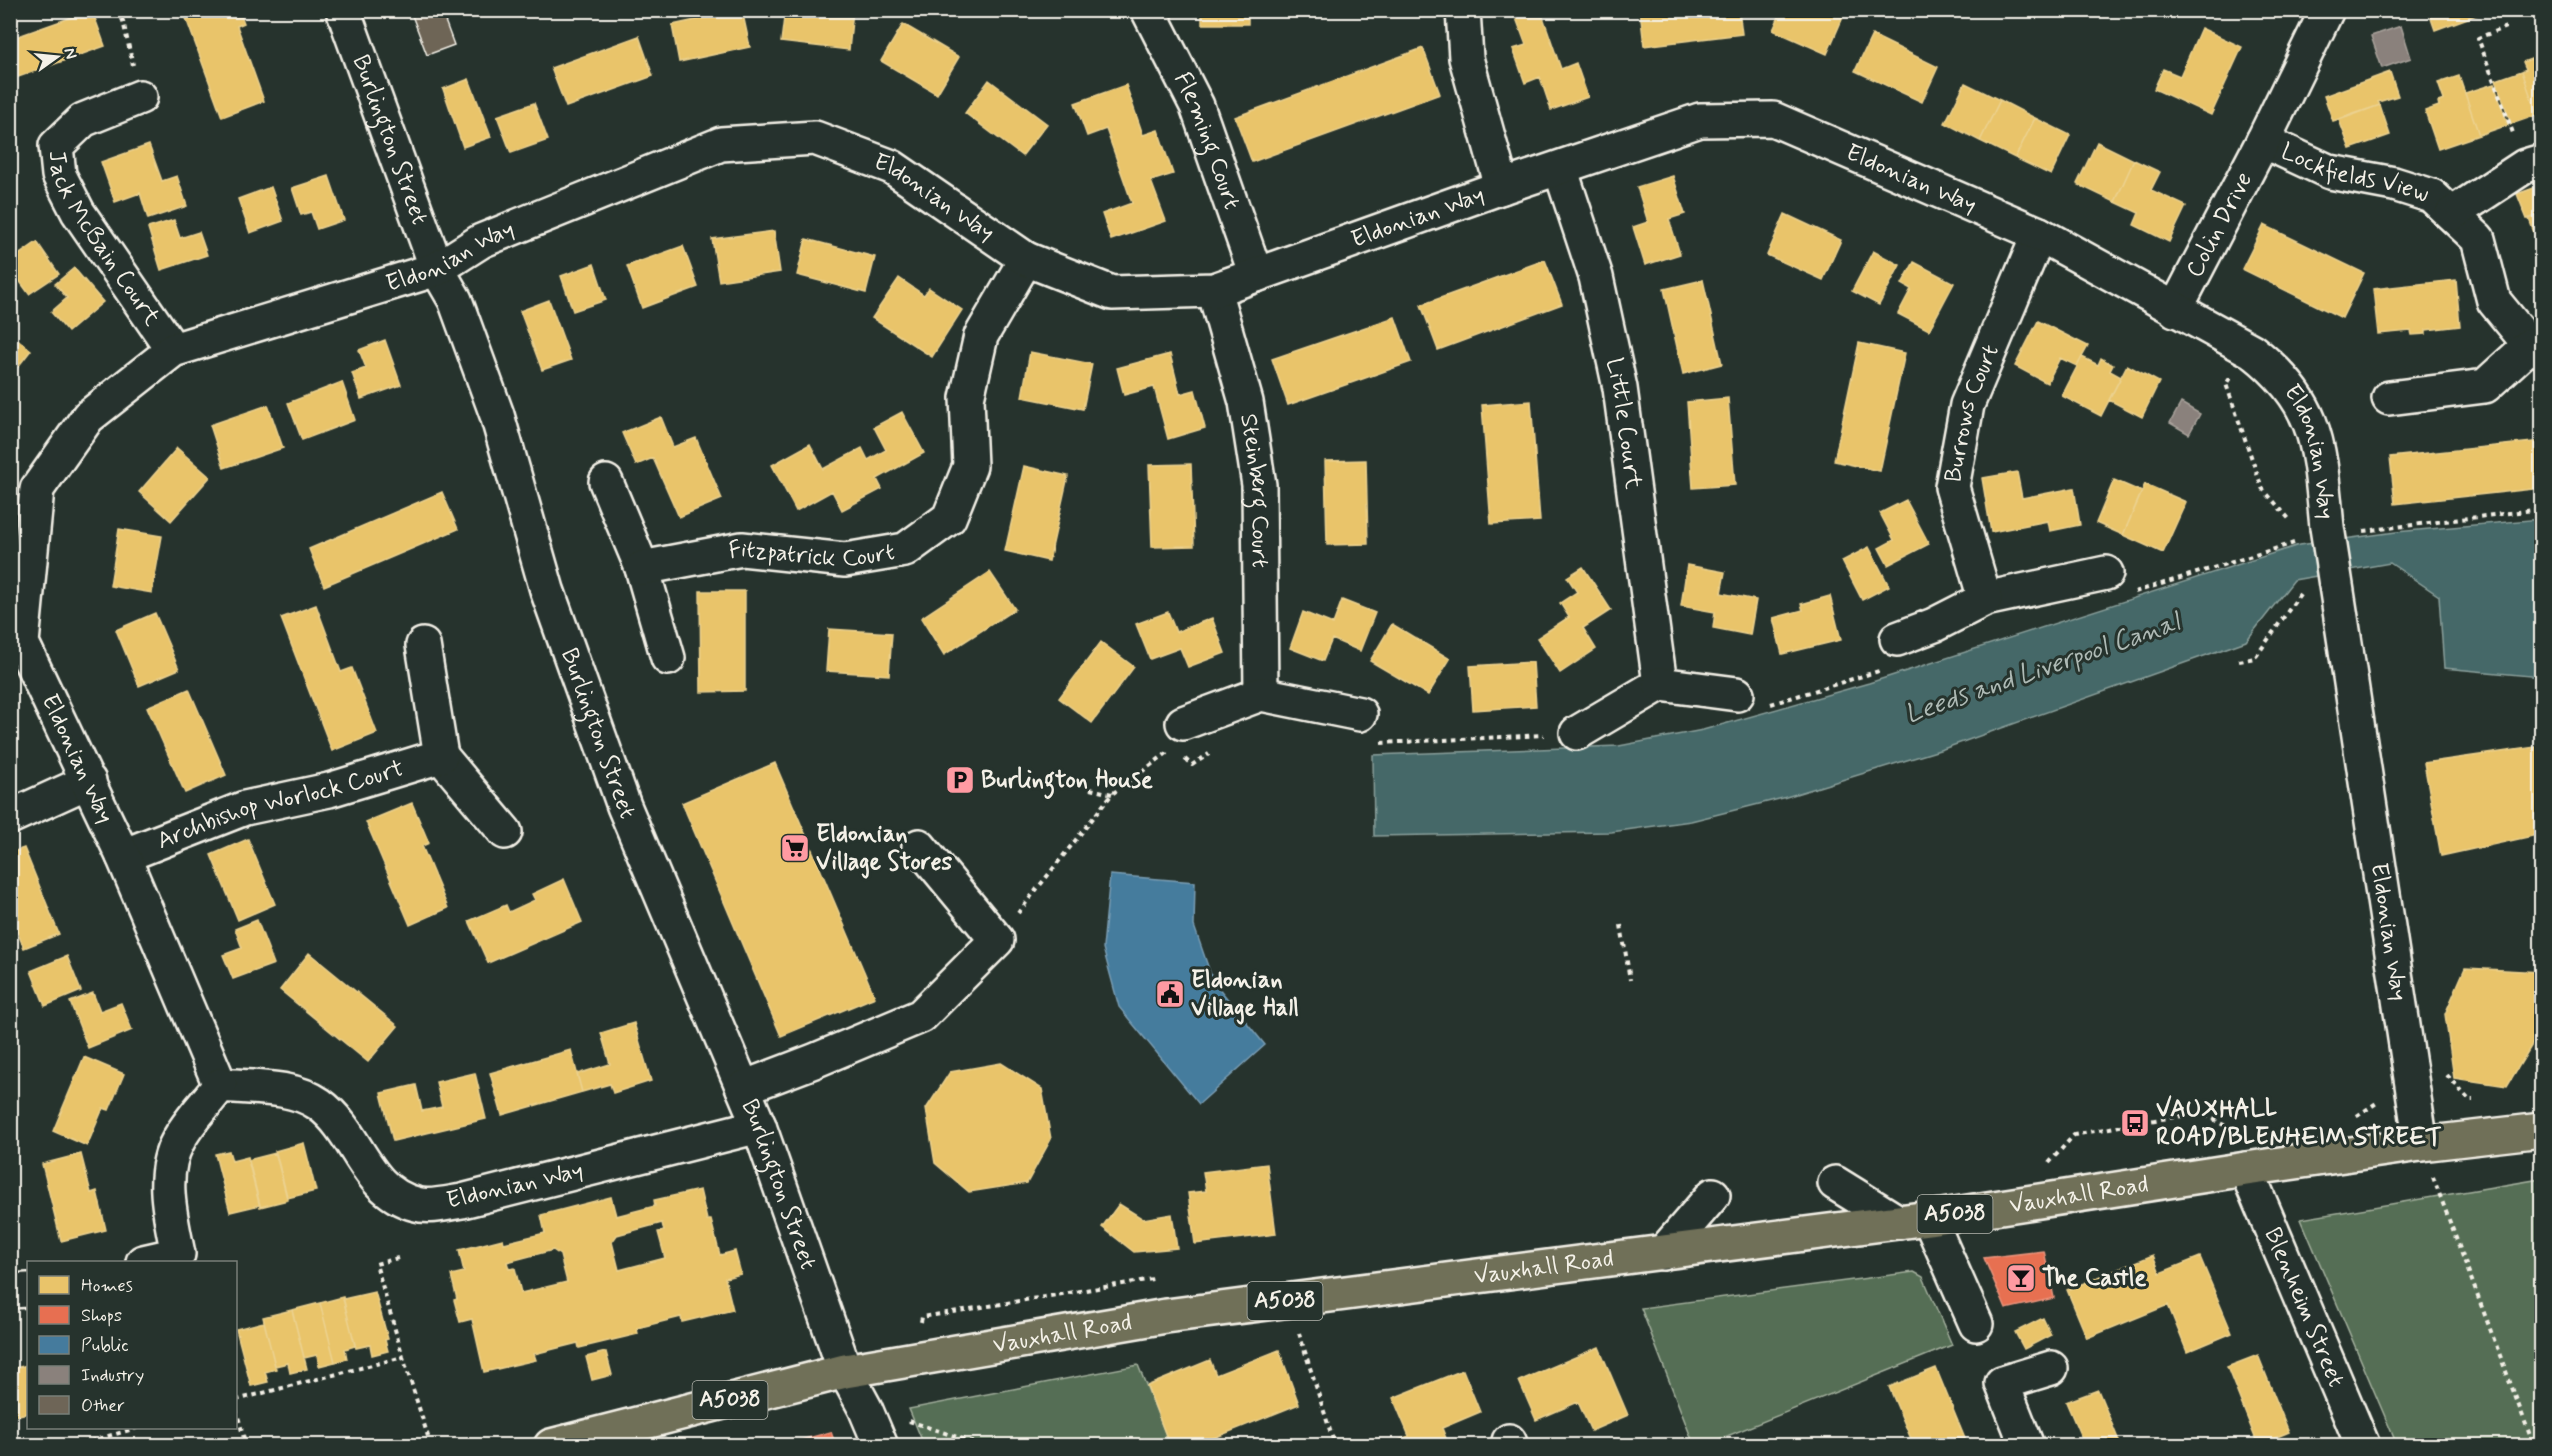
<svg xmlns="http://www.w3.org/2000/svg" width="2552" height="1456" font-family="Mynerve,sans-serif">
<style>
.green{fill:#546e54;stroke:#a4b09e;stroke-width:1.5}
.water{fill:#446868;stroke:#8a9f9b;stroke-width:1.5}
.homes{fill:#e9c46a;stroke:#ecd290;stroke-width:1.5;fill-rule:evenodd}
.shops{fill:#e76f51;stroke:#eb967e;stroke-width:1.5}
.public{fill:#457b9d;stroke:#7a9eb4;stroke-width:1.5}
.industry{fill:#8a817c;stroke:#aaa39c;stroke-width:1.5}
.building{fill:#6e6557;stroke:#f4f1e8;stroke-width:1.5}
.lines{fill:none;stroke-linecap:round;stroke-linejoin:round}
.minor-casing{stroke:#f4f1e8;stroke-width:38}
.major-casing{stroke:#f4f1e8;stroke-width:38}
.path{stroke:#f4f1e8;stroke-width:4;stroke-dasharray:4.5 4.5;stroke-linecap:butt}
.minor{stroke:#26332d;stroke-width:33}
.major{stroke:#706f59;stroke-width:33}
.minor-bridge-casing{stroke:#f4f1e8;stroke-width:38;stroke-linecap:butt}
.minor-bridge{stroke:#26332d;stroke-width:33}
.labels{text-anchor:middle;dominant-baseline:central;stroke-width:6;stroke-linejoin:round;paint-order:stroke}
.shield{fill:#26332d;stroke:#b6b8b0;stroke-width:1.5}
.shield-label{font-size:22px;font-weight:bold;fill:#f4f1e8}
.street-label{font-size:24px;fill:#f4f1e8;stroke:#26332d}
.poi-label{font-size:24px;font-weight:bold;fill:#f4f1e8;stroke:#26332d;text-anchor:start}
.water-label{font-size:26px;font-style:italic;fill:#aebab5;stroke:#26332d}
</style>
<rect width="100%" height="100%" fill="#26332d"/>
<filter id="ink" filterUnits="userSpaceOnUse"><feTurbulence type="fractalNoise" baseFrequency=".0167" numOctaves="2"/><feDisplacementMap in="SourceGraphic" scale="12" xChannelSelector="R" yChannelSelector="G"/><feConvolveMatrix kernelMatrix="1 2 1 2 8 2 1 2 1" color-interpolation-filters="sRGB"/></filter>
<g filter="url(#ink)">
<path class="green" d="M2541,1179v266h-144l-96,-226z
M1914,1272l9,5 29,68 -247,100h-11l-53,-137z
M1138,1365l32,80h-246l-15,-36z"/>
<path class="water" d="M2541,519v158l-97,-9 -5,-72 -49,-33 -96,17 -48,61 -303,108 -160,49 -92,23 -80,11 -237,4 -1,-81 246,-9 84,-16 166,-47 430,-138 97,-13z"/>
<path class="homes" d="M92,10l13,36 -95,34v-41z
M183,10h56l5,13 -7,3 27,75 -42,16z
M742,10l8,37 -71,15 -7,-37z
M785,10h68l-4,40 -68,-8z
M1202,10h46v14h-46z
M1513,10h39l-10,4 19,55 15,-6 12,34 -37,13 -11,-33 -15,6 -12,-34 13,-4z
M1640,10h99l3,24 -98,12z
M1782,10h47l14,7 -16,37 -54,-24z
M2428,10h59v1l-52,19z
M903,24l56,33 -22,37 -56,-33z
M2201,28l41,19 -31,68 -57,-26 9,-20 17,7z
M1872,35l66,32 -16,35 -67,-31z
M639,36l14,40 -87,31 -15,-39z
M1423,48l17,46 -188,68 -17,-45z
M2542,55v58l-5,2 -15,-44 4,-2 -3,-7z
M2522,71l15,44 -26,9 -15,-44z
M2390,72l8,24 -20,6 2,3 -47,16 -9,-25z
M2459,76l20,59 -41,14 -13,-38 14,-5 -1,-4 6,-2 -6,-17z
M469,79l22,58 -28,10 -20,-58z
M989,80l58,44 -25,32 -57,-43z
M1965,83l35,17 -20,41 -35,-18z
M2494,84l14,41 -29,10 -14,-42z
M1126,85l17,50 15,-5 15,44 -22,7 15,40 -55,19 -9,-26 30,-11 -26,-74 -19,7 -12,-33z
M2000,100l35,18 -20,40 -35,-17z
M534,103l14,37 -37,13 -14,-37z
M2380,105l10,30 -40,14 -11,-29z
M2035,118l35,17 -19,40 -36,-17z
M2097,142l37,18 -19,42 -38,-18z
M149,145l13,36 15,-5 10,30 -39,13 -8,-26 -25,9 -14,-40z
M2134,160l26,12 -9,18 35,16 -17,36 -35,-17 5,-12 -24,-11z
M329,176l15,44 -27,9 -6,-17 -10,3 -9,-27z
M1673,176l12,38 -16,5 11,35 -35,11 -12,-38 15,-5 -11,-35z
M2542,185v29l-15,5 -10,-25z
M271,187l12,34 -33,12 -12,-34z
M1785,214l56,26 -18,40 -56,-25z
M2542,214v21l-1,-2 -6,2 -6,-16z
M174,220l6,18 19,-6 8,23 -46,15 -13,-42z
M2264,225l100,48 -22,45 -100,-49z
M774,231l6,41 -61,9 -7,-42z
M806,239l69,18 -9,36 -69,-18z
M37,242l22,32 -30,20 -19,-26v-7z
M683,246l15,41 -56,21 -15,-42z
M1873,251l27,14 -21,40 -27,-14z
M1545,260l17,44 -124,46 -17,-45z
M1914,262l40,21 -25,47 -31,-16 13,-25 -9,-5z
M594,264l12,36 -33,11 -12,-35z
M74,268l29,34 -35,30 -17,-20 16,-14 -12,-14z
M899,278l25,17 5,-7 33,22 -30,47 -60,-39z
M1703,280l19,84 -39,10 -19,-85z
M2456,280l4,46 -34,4v4l-14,1 -1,-4 -33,3 -5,-45z
M549,300l22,60 -29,10 -22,-59z
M1395,317l16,45 -123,43 -16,-46z
M2038,321l50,25 -11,20 -17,-8 -13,25 -32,-17z
M10,333l21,17 -21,27z
M385,340l16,45 -40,14 -9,-26 14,-5 -7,-18z
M1859,343l46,10 -25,118 -46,-10z
M1030,352l62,12 -9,45 -61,-12z
M1170,354l10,40 15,-4 10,38 -37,11 -14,-52 -30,8 -7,-27z
M2082,357l16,8 3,-7 12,7 -3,6 11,6 -20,39 -39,-20z
M2127,365l32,17 -17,35 -33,-17z
M342,382l13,38 -53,20 -14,-37z
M1728,398l7,87 -42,3 -6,-86z
M1531,401l9,120 -49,3 -9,-119z
M268,405l15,43 -59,20 -14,-43z
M902,412l22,41 -47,26 5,10 -40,21 -10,-19 -36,20 -24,-46 38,-21 13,25 39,-21 6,12 18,-10 -12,-23z
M661,417l12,30 23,-9 26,61 -43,18 -26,-59 -17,7 -14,-32z
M2542,441v47l-147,16 -5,-47z
M177,448l33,29 -39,44 -32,-29z
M1366,460l2,84 -41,1 -2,-84z
M1191,464l3,82 -42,1 -3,-82z
M1024,466l44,10 -19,85 -44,-10z
M2017,472l5,26 52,-10 6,37 -30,6 -2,-10 -57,11 -9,-54z
M2114,480l28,12 -19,43 -27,-12z
M2145,484l41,18 -23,51 -40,-18z
M442,492l16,37 -134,57 -15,-37z
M1906,500l23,44 -41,21 -9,-17 15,-8 -14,-27z
M119,529l43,7 -10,57 -42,-7z
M1869,547l20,39 -27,14 -20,-39z
M1687,565l38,7 -4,21 35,7 -6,35 -37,-7 2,-16 -34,-6z
M1583,567l28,43 -28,18 13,21 -36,24 -23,-35 32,-21 -9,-14 17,-11 -10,-15z
M990,572l25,37 -71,46 -23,-37z
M700,591h45v100l-44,1z
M1830,596l11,44 -59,14 -9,-36 30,-8 -2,-6z
M1342,600l33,13 -15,38 -28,-12 -9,22 -33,-13 13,-36 30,12z
M316,605l25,67 11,-4 25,65 -45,18 -51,-133z
M1168,612l8,20 36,-14 13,35 -37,14 -8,-19 -30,11 -14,-35z
M155,613l24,56 -40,17 -23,-56z
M1392,624l58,35 -22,36 -58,-34z
M829,629l63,4 -3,42 -63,-4z
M1101,642l33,25 -42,56 -33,-25z
M1533,662l3,44 -63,4 -3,-44z
M189,689l37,86 -41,18 -38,-86z
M2542,746v88l-101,22 -17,-93z
M775,763l100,234 -94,39 -99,-233z
M412,803l17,40 -7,3 26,62 -38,17 -44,-103z
M248,839l27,65 -37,16 -27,-65z
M24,848l35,86 -35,14 -14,-33v-62z
M564,879l18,43 -94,41 -19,-42 37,-16 3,7 26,-12 -3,-6z
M257,920l17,44 -41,15 -10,-24 19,-7 -7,-19z
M309,953l89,73 -30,36 -88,-72z
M67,956l14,35 -36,15 -14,-35z
M2465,968l77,4v66h-6l-29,48 -53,-8 -9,-64z
M93,993l7,18 21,-8 11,27 -44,18 -18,-46z
M634,1023l17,58 -38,12 -3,-9 -28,8 -5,-18 33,-10 -9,-31z
M571,1050l11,42 -80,23 -12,-42z
M84,1057l40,17 -15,36 -6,-2 -16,38 -34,-15z
M1001,1063l41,26 9,50 -24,44 -58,9 -34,-29 -9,-54 24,-37z
M475,1073l11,46 -93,22 -12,-48 35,-8 6,26 20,-4 -6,-25z
M304,1143l12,48 -29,7 -12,-47z
M229,1151l3,10 16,-4 12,48 -30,7 -15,-58z
M276,1153l12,47 -28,7 -12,-47z
M81,1154l10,39 6,-2 9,39 -45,11 -19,-77z
M1267,1164l9,70 -81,10 -7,-51 18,-2 -3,-19z
M700,1190l7,30h4l9,35 15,-4 6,23 -16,4 8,32 -51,12 -1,-5 -44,11 1,6 -59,14 -1,-5 -44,11 2,6 -52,12 -12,-53 -12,3 -6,-22 3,-1 -6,-24 13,-3 -5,-22 44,-11 1,4 41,-10 -4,-18 70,-18 5,19 39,-10 -1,-6zM662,1223l2,8 -6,1 7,26 -46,12 -7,-28 5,-7zM553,1250l7,5 7,27 -46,11 -6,-25 -6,1 -2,-7z
M1119,1204l24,15 29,-5 5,34 -43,4 -32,-25z
M2153,1255l7,18 40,-16 32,76 -45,19 -19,-47 -81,33 -20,-48z
M375,1292l13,47 -3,1 3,11 -16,4 -2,-10 -14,3 -13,-49z
M343,1297l12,49 -10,3 2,10 -12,3 -15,-59z
M320,1303l15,59 -16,4 -2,-11 -13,3 -12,-48z
M292,1310l15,59 -17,4 -2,-10 -13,3 -12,-49z
M2043,1318l8,17 -27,14 -9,-17z
M264,1322l12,47 -11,3 3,10 -17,4 -15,-57z
M1599,1347l29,68 -37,16 -13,-29 -42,18 -17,-39z
M1279,1350l20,54 -105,42h-24l-23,-60 63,-26 6,15z
M606,1352l6,23 -20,5 -6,-23z
M2258,1355l31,77 -31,13 -31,-78z
M28,1365v48l-18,4v-48z
M1936,1368l32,78h-54l-25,-59z
M1463,1370l17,42 -38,16 7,18h-48l-2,-6 10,-4 -16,-38z
M2098,1390l23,56h-36l-19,-44z"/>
<path class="shops" d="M2044,1251l10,47 -48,11 -22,-51z
M831,1432l5,14h-57z"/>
<path class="public" d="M1110,875l85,7 -1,44 19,55 52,64 -66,59 -80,-97 -16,-59z"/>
<path class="industry" d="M2401,26l10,32 -29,10 -11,-32z
M2181,403l19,11 -11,20 -19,-11z"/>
<path class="building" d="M410,10h31l13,35 -27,10z"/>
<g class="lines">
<g class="minor-casing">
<g id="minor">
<path id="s1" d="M343,10l94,259 18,31 42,115 50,175 77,216 135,320 86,245 20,37 16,38"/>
<path id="s2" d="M1148,10l49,96 59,169"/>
<path d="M1463,10l3,48 36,129"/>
<path id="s3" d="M140,97l-57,23 -27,26 3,29 19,37 95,138"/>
<path id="s4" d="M2263,141l67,31 64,12 38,12 46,43 16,62 36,44 12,6"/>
<path id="s5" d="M1560,168l36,109 24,111 40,296 -83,49"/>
<path d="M2452,214l73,-48 17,-5"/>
<path id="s6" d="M1214,290l32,112 13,83 2,209"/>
<path id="s7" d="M2175,310l88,-169 64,-131"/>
<path d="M2389,398l96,-12 45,-41"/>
<path d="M606,482l36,86 26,90"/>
<path id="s8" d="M642,568l100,-19 103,11 60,-10 44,-32 21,-52 -3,-68 14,-62 45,-77"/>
<path d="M1985,599l121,-26"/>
<path id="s9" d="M1897,639l37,-14 51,-26 -33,-112 15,-82 72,-171"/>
<path id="s10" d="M2346,650l75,494"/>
<path d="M1660,684l77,10"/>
<path d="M1183,723l78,-29 99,20"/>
<path d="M441,756l64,76"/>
<path d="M10,817l79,-36"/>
<path id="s11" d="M123,856l122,-48 84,-18 112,-34 -18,-111"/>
<path d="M743,1088l71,-27 107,-45 76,-76 -78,-94"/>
<path id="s12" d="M759,1126l-297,75c-13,2 -33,7 -46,3 -52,-13 -57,-71 -97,-100 -27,-19 -67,-16 -99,-19l-97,-229 -101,-213 15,-154 51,-72 85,-67 264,-81 44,-28 240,-97 94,-6 77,29 134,92 86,34 102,-3 288,-103 198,-67 73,-1 266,115 213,117c68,53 67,96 75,176"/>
<path id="s13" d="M2246,1169l117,277"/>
<path d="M1835,1183l63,39"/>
<path d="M1929,1218l47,106"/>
<path d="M1663,1253l50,-58"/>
<path d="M143,1262l35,-8c-7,-36 -19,-79 0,-113 10,-20 29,-38 42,-56"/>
<path d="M10,1291l18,-1"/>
<path d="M1509,1441l2,5"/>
<path d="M2027,1446l-25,-63 49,-15"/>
</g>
</g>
<g class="major-casing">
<g id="major">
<path id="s14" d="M551,1446l294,-75 321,-55 763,-98 317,-49 175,-25 121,-14"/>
</g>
</g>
<path class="path" d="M118,10l5,11 10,44
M2506,27l-28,11 35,95
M2230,378l-4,6 36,104 28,32
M2364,531l178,-22
M2135,592l159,-49
M2239,661l16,-3 45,-64
M1771,704l111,-34
M1381,743l163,-8
M1185,759l7,6 17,-11
M1090,789l22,5
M1018,913l94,-119 55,-41
M1621,925l9,55
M2447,1075l22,25h4
M2357,1116l21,-14
M2049,1163l25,-28 61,-12 67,-10 38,21
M2433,1177l101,269
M398,1258l-22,6 27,93
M921,1322l1,-5 231,-38
M1299,1333l36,113
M236,1400l167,-43 28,89
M236,1409l10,37
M909,1421l75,25
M73,1446l64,-18"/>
<use href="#minor" class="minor"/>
<use href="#major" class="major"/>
<g class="minor-bridge-casing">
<path id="minor-bridge" d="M2327,527l19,123"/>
</g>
<use href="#minor-bridge" class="minor-bridge"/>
</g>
</g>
<defs>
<g id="parking-square" transform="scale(1.5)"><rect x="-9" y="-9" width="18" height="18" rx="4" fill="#ff9aa2" stroke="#26332d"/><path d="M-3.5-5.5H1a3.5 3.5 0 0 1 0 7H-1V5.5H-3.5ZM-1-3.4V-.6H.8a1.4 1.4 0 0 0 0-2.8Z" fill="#111"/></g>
<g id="supermarket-square" transform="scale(1.5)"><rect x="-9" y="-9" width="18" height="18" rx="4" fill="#ff9aa2" stroke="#26332d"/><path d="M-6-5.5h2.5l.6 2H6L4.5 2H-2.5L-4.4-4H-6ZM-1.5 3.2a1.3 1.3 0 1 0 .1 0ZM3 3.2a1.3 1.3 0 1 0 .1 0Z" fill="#111"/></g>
<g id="civic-square" transform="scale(1.5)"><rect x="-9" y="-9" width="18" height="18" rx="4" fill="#ff9aa2" stroke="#26332d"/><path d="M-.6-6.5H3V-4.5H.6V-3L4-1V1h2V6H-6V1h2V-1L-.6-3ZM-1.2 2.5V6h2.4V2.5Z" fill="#111"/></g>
<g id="bus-square" transform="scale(1.5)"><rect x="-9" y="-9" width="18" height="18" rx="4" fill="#ff9aa2" stroke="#26332d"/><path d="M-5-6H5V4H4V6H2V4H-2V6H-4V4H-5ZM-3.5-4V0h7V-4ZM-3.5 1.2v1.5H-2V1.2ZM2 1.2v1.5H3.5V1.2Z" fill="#111"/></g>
<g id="bar-square" transform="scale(1.5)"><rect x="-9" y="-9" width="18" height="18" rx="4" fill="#ff9aa2" stroke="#26332d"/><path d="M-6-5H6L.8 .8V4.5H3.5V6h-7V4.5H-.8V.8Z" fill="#111"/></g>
</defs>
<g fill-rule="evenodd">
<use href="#parking-square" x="960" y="780"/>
<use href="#supermarket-square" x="795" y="848"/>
<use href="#civic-square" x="1170" y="994"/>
<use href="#bus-square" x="2135" y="1123"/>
<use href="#bar-square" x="2021" y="1278"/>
</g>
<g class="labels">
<g class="shield">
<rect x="1917.5" y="1195" width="75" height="38" rx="4.5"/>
<rect x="1247.5" y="1282" width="75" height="38" rx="4.5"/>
<rect x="692.5" y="1381" width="75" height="38" rx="4.5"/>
</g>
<g class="shield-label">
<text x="1955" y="1214">A5038</text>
<text x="1285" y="1301">A5038</text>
<text x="730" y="1400">A5038</text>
</g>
<g class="street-label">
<text stroke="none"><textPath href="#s1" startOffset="138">Burlington Street</textPath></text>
<text stroke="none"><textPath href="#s2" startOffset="144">Fleming Court</textPath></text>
<text stroke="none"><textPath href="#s4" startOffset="98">Lockfields View</textPath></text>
<text stroke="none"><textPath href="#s12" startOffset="3292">Eldonian Way</textPath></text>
<text stroke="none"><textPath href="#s12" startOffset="2248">Eldonian Way</textPath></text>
<text stroke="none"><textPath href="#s12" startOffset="2770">Eldonian Way</textPath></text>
<text stroke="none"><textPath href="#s7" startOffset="96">Colin Drive</textPath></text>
<text stroke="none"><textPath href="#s3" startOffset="204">Jack McBain Court</textPath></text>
<text stroke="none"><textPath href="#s12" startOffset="1726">Eldonian Way</textPath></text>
<text stroke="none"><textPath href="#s9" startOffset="290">Burrows Court</textPath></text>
<text stroke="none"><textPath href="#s5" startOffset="264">Little Court</textPath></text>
<text stroke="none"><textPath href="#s12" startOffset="3796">Eldonian Way</textPath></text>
<text stroke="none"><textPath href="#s6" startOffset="206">Steinberg Court</textPath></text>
<text stroke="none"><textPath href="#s8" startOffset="172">Fitzpatrick Court</textPath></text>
<text stroke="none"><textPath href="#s1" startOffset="768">Burlington Street</textPath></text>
<text transform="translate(77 759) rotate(65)">Eldonian Way</text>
<text stroke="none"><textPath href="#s11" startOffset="166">Archbishop Worlock Court</textPath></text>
<text stroke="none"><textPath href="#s10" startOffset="285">Eldonian Way</textPath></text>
<text stroke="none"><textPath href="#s1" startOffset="1254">Burlington Street</textPath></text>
<text transform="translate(515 1186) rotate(-13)">Eldonian Way</text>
<text stroke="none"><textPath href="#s14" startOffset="1550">Vauxhall Road</textPath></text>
<text stroke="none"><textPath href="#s14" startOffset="1010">Vauxhall Road</textPath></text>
<text stroke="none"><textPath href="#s13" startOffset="150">Blenheim Street</textPath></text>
<text stroke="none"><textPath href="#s14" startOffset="524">Vauxhall Road</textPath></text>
</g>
<g class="poi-label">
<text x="981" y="780">Burlington House</text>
<text x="816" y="834">Eldonian<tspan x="816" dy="28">Village Stores</tspan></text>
<text x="1191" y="980">Eldonian<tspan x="1191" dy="28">Village Hall</tspan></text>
<text x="2156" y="1109">VAUXHALL<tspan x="2156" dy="28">ROAD/BLENHEIM STREET</tspan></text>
<text x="2042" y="1278">The Castle</text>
</g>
<g class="water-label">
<text transform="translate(2043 669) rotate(-19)">Leeds and Liverpool Canal</text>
</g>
</g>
<rect width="2552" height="1456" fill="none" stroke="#26332d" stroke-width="36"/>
<rect x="18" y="18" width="2516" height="1420" fill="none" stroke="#f4f1e8" stroke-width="2" filter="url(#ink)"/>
<rect x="27" y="1261" width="210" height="168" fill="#26332d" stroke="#787f78" stroke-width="1.5"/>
<rect x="39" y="1276" width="30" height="18" fill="#e9c46a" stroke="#787f78" stroke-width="1.5"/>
<text x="81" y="1291" font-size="18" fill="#f4f1e8">Homes</text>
<rect x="39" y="1306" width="30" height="18" fill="#e76f51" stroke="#787f78" stroke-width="1.5"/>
<text x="81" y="1321" font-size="18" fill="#f4f1e8">Shops</text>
<rect x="39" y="1336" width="30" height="18" fill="#457b9d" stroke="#787f78" stroke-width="1.5"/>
<text x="81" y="1351" font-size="18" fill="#f4f1e8">Public</text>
<rect x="39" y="1366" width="30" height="18" fill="#8a817c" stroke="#787f78" stroke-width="1.5"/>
<text x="81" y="1381" font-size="18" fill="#f4f1e8">Industry</text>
<rect x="39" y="1396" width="30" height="18" fill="#6e6557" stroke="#787f78" stroke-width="1.5"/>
<text x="81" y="1411" font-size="18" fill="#f4f1e8">Other</text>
<g transform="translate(57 57) rotate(75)" stroke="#26332d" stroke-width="4.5" paint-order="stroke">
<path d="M0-4.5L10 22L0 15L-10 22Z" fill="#f4f1e8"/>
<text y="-9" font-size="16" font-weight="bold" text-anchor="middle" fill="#f4f1e8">N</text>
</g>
</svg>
